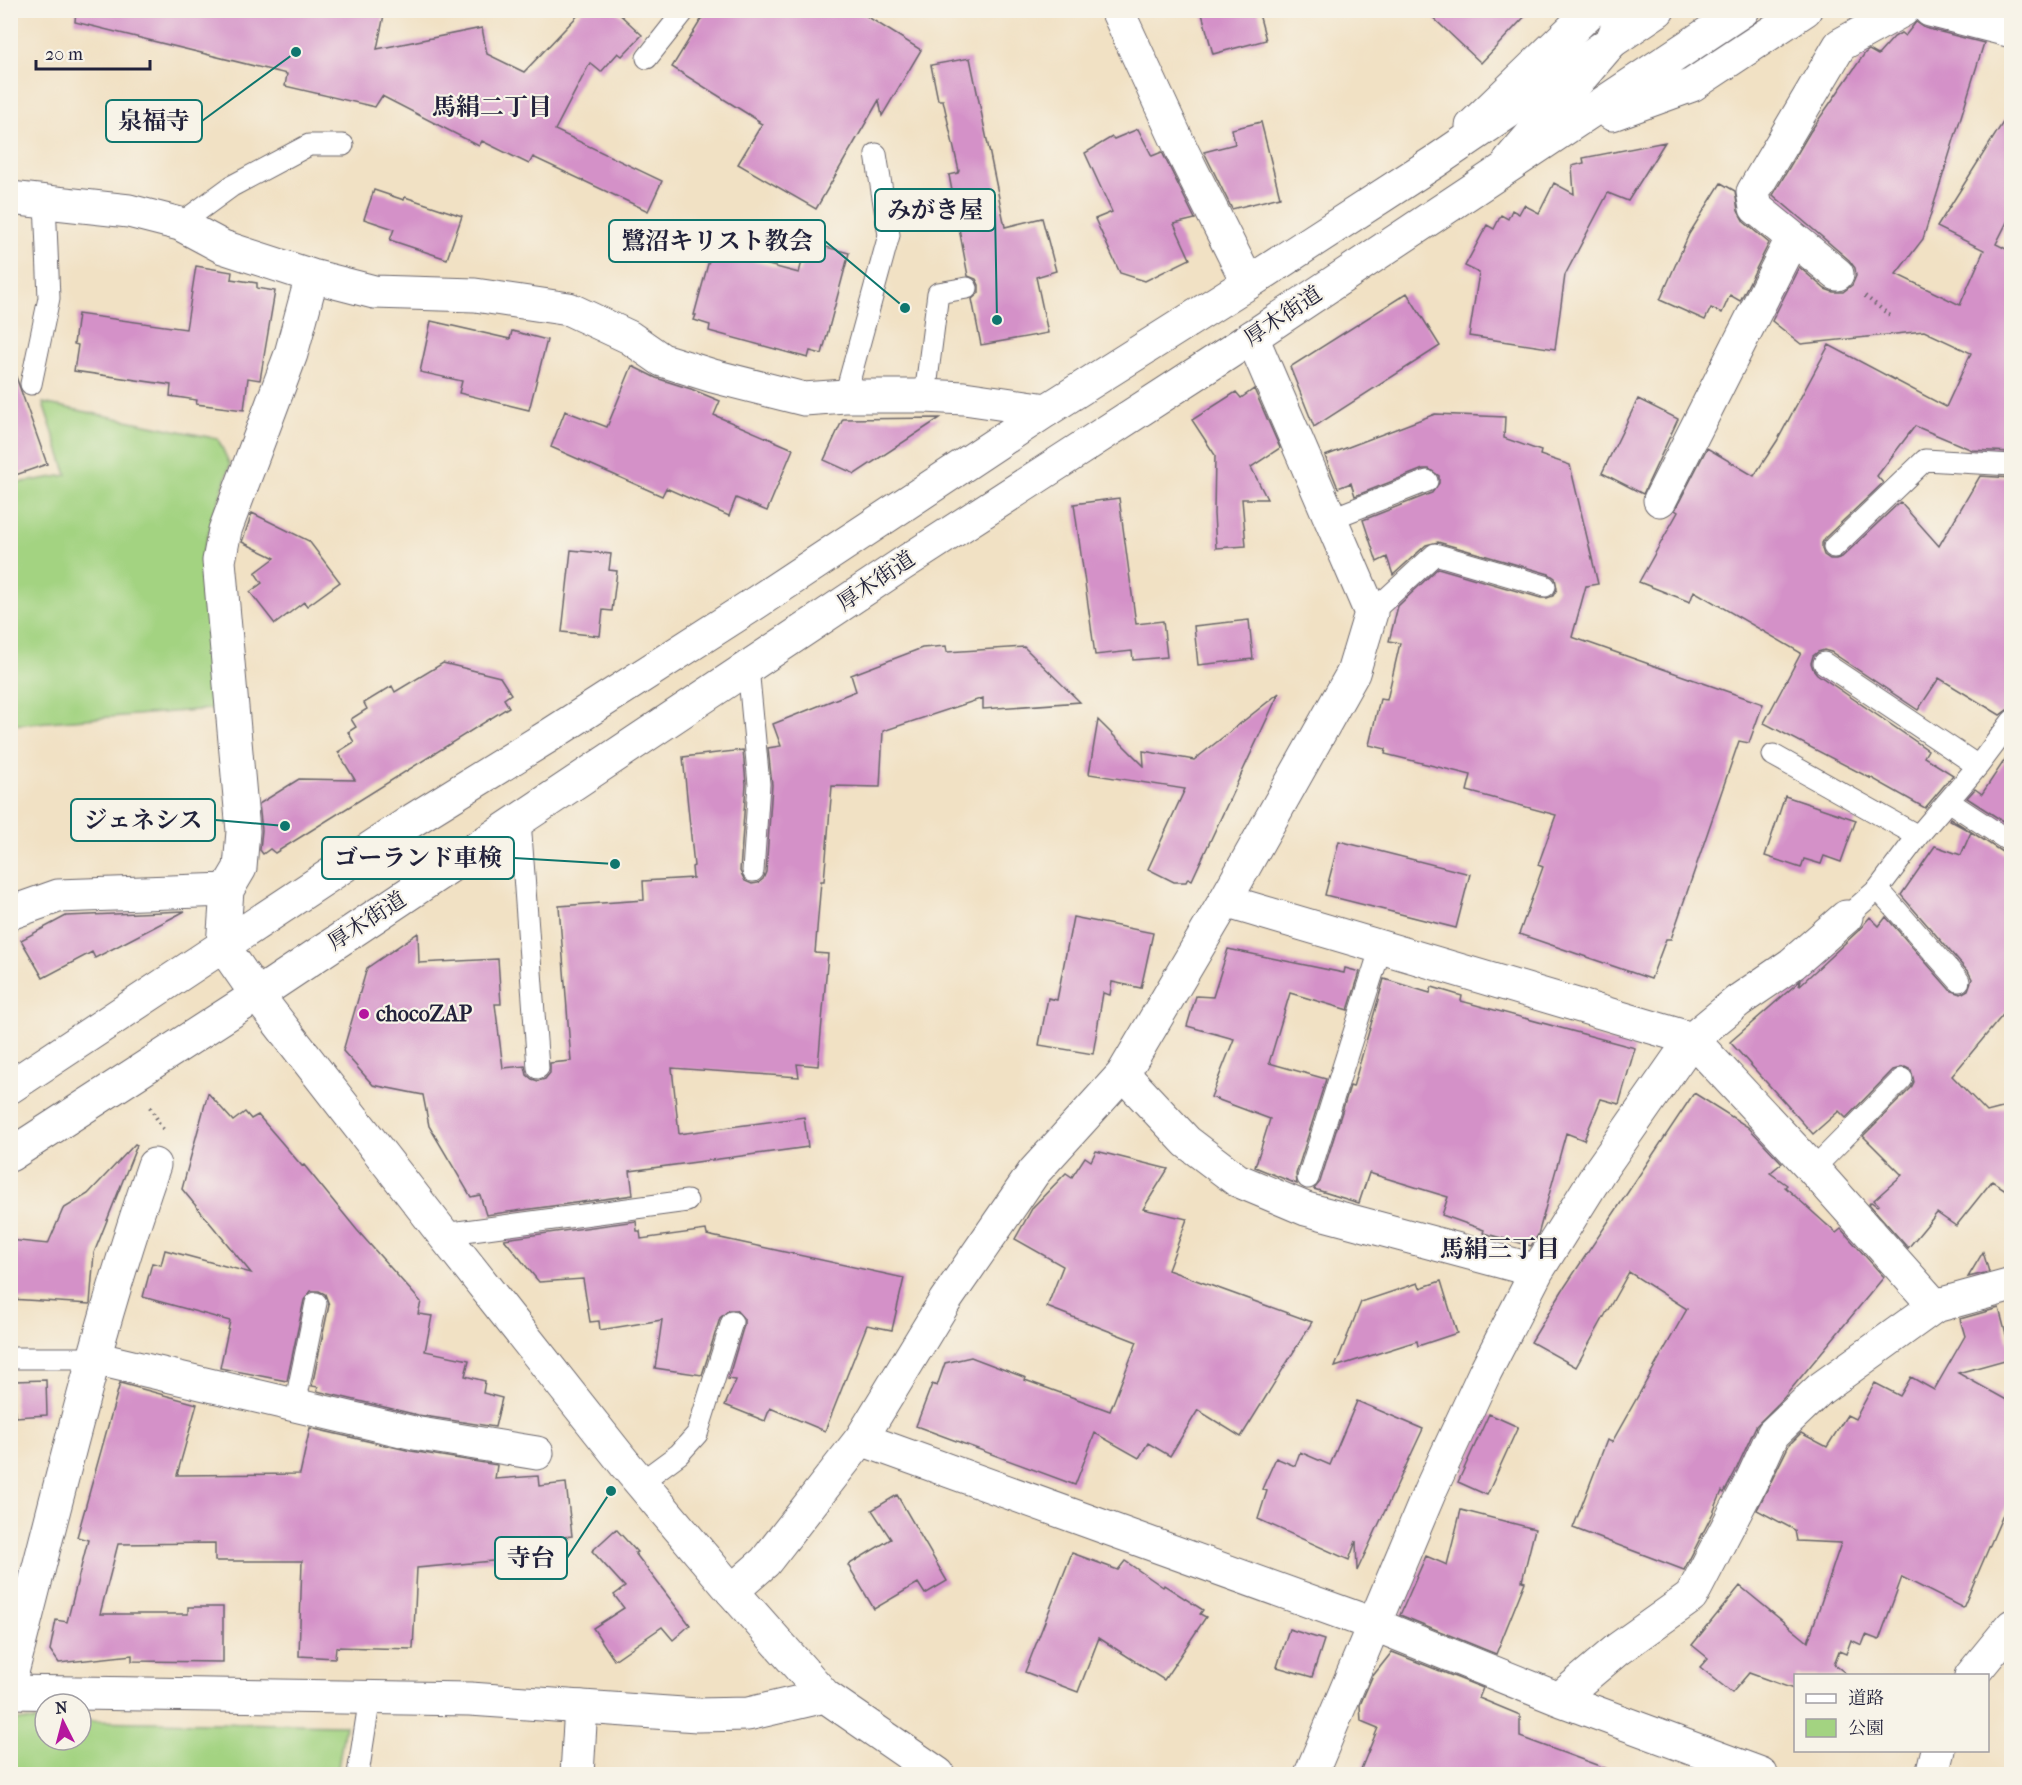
<svg xmlns="http://www.w3.org/2000/svg" width="2022" height="1785" font-family="'IM FELL French Canon','Noto Serif JP',serif">
<style>
.green{fill:#a3d381;stroke:#627a5e;stroke-width:1.5}
.building{fill:#d491c8}
.lines{fill:none;stroke-linecap:round;stroke-linejoin:round}
.lane-casing{stroke:#6a656b;stroke-width:23}
.street-casing{stroke:#6a656b;stroke-width:35}
.secondary-casing{stroke:#6a656b;stroke-width:35}
.highway-casing{stroke:#6a656b;stroke-width:35}
.path{stroke:#6a656b;stroke-width:4;stroke-dasharray:1.5 4.5;stroke-linecap:butt}
.lane{stroke:#fff;stroke-width:21}
.street{stroke:#fff;stroke-width:33}
.secondary{stroke:#fff;stroke-width:33}
.highway{stroke:#fff;stroke-width:33}
.poi-dot{fill:#b5179e;stroke:#f7f3e8;stroke-width:2}
.labels{text-anchor:middle;dominant-baseline:central;stroke-width:4.5;stroke-linejoin:round;paint-order:stroke}
.street-label{font-size:22px;fill:#22223b;stroke:#f7f3e8}
.poi-label{font-size:22px;font-weight:bold;fill:#22223b;stroke:#f7f3e8;text-anchor:start}
.neighbourhood-label{font-size:24px;font-weight:bold;fill:#22223b;stroke:#f7f3e8}
.leader{fill:none;stroke:#0f766e;stroke-width:2}
.callout-dot{fill:#0f766e;stroke:#f7f3e8;stroke-width:2}
.callout{fill:#f7f3e8;stroke:#0f766e;stroke-width:2}
.callout-label{font-size:24px;text-anchor:middle;font-weight:bold;fill:#22223b}
</style>
<rect width="100%" height="100%" fill="#f7f3e8"/>
<filter id="ink" filterUnits="userSpaceOnUse"><feTurbulence type="fractalNoise" baseFrequency=".0167" numOctaves="2"/><feDisplacementMap in="SourceGraphic" scale="12" xChannelSelector="R" yChannelSelector="G"/><feConvolveMatrix kernelMatrix="1 2 1 2 8 2 1 2 1" color-interpolation-filters="sRGB"/></filter>
<filter id="wash" filterUnits="userSpaceOnUse"><feTurbulence type="fractalNoise" baseFrequency=".008" numOctaves="4" result="noise"/><feDisplacementMap in="SourceGraphic" scale="24" xChannelSelector="R" yChannelSelector="G"/><feGaussianBlur stdDeviation="1.35" result="paint"/><feColorMatrix in="noise" values="0 0 0 0 0 0 0 0 0 0 0 0 0 0 0 0 0 1.4 0 .05"/><feComposite in="paint" operator="in"/></filter>
<g filter="url(#wash)">
<rect width="100%" height="100%" fill="#f1e1c4"/>
<path class="green" d="M43,403l175,36 12,26 -29,93 21,150 -211,17v-241l56,-9z
M11,1720l34,1v19h36v-19l264,4 -8,49h-326z"/>
<g id="blocks">
<path class="building" d="M76,10h309l-8,39 105,-21 5,26 37,18 59,-62h32l27,25 -20,21 -4,-3 -17,19 -11,-9 -35,67 107,51 -14,30 -115,-54 -4,7 -47,-23 -3,5 -97,-50 -7,11 -90,-21 2,-12 -212,-52z
M707,10h150l64,40 -39,66 -3,-16 -63,109 -78,-45 24,-40 -4,-2 1,-1 -87,-54z
M1201,10h57l8,30 -53,14z
M1425,10h106l-50,53z
M1916,22l9,6 59,15 -61,196 -27,35 64,31 24,-55 -47,-23 75,-119v104l-16,32 16,8v200l-40,-2 -57,-24 -38,50 6,7 -58,55 -3,5v6l2,6 6,4h6l6,-2 58,-55 39,44 41,-70 32,2v231l-5,1 -7,5 -61,-37 -21,32 -87,-58 -7,-2 -6,2 -5,4 -2,7 2,6 4,5 111,76 -4,7 29,18 -28,33 -55,-31v1l-106,-55 37,-70 -107,-62 -4,11 -51,-20 39,-70 -3,-2 32,-62 47,28 23,-35 52,-96 117,62 25,-54 -47,-22 -123,13 -29,-23 27,-54 26,22 8,3h10l9,-7 4,-9 -1,-8 -6,-8 -76,-65 37,-63 55,-79 4,-3 9,5 16,-18 7,-4 4,3z
M970,58l35,169 37,-9 14,53 -20,6 12,56 -67,12 -9,-46 7,-6v-8l-3,-6 -8,-3 -19,-101 9,-2 1,-2 -16,-71h-5l-7,-35z
M1261,122l19,75 -48,12 -28,-57 31,-8 -3,-15z
M1138,129l14,27 10,-4 33,67 -21,5 16,35 -45,22 -25,-8 -25,-54 17,-7 -27,-59 27,-16 2,2z
M1665,142l-37,59 -20,-8 -43,82 -10,74 -86,-13 10,-63 -14,-7 22,-41 7,4 7,-14 7,4 4,-9 7,4 5,-9 15,8 15,-30 20,11 -2,-28 12,-3 -1,-5z
M1721,183l14,8 3,20 6,11 25,21 -29,58 -10,-6 -8,18 -11,-5 -6,12 -45,-20 29,-66z
M374,190l30,10 1,-3 57,19 -15,43 -57,-19 4,-11 -30,-10z
M807,242l42,11 -27,101 -12,-3 -2,7 -99,-27 1,-6 -16,-5 2,-5h-2l17,-62 18,5 1,-3 69,18z
M196,266l36,6 -1,7 26,4v5l18,3 -15,89 -12,-2 -4,32 -48,-6 1,-4 -27,-4 1,-11 -97,-14 4,-26 -4,-1 4,-30 108,15z
M1407,293l33,53 -126,81 -24,-60z
M431,321l79,18 2,-8 35,9 -18,70 -70,-17 3,-12 -42,-9z
M632,366l24,12 35,11 29,12 -6,14 79,34 -26,62 -31,-13 -7,18 -63,-28 -4,8 -111,-49 14,-36 42,16z
M15,374l32,90 -37,13v-102z
M1254,389l26,59 -29,19 16,32h-25l4,47 -30,2 -2,-34 1,-59 -23,-35 44,-28 5,6z
M1638,399l40,20 -35,75 -41,-21z
M1435,414l70,3 -1,21 37,13 -1,4 30,10 28,119 -12,2 -14,51 191,67 -14,39 -10,-2 -68,198h-5l-15,40 -132,-45 24,-67 -5,-2 18,-50 -89,-24 4,-16 -86,-21 1,-5 -17,-4 11,-46 7,1 13,-57 -11,-2 9,-35 40,-38 103,30h6l6,-2 4,-7 -2,-11 -6,-4 -111,-32 -12,3 -33,30 -6,-18 -10,5 -14,-42 69,-27 7,-10v-7l-10,-7h-6l-68,27 -4,-13 -13,5 -13,-32z
M940,418l-85,56 -31,-14 19,-41z
M1119,498l17,126 27,-3 4,36 -34,3 -1,-9 -37,4 -21,-151z
M252,513l57,28 31,41 -33,24 -3,-4 -29,22 -25,-32 12,-9 -7,-10 20,-15 -33,-16z
M571,550l40,4 -2,16 8,1 -5,40 -9,-1 -3,26 -38,-4z
M1249,620l4,39 -55,6 -4,-39z
M946,646l1,6 77,-5 56,55 -97,7v-11l-100,33 -3,56 -48,-1 -8,95h-3l-6,72 13,1 -10,112 -21,-2 2,13 -127,-9 7,66 125,-17 4,30 -178,24 3,24 -147,20 -6,-20 -9,2 -42,-71 -6,-31 -50,-10 -30,-34 24,-83 51,-35 1,30 79,-4 3,45h-6l8,64 22,-2 2,9 5,4 6,2 7,-2 5,-6v-10l21,-2 -12,-155 85,-6 -1,-19 50,-3 -1,-11 2,-1 -11,-109 60,-7 3,34 -6,87 5,10 7,3 6,-1 5,-4 3,-7 6,-87 -4,-37 13,-2 -8,-22 83,-33 -5,-16 71,-27z
M443,663l57,14 11,17 -7,5 5,8 -234,146 -5,-4 -7,5 -3,-4 2,-20 -3,-26 40,-25 56,1 -17,-28 16,-10 -6,-10 8,-5 -5,-8 16,-10 -3,-6 28,-17 3,6z
M1279,693l-87,187 -4,-2 -2,4h-12l-26,-13 37,-80 -96,-15 9,-54 46,46 -1,-15 51,9z
M2012,749v78l-45,-29 8,-9 7,5z
M1785,796l71,24 -15,42 -17,-6 -3,8 -17,-5 -3,9 -36,-12z
M1950,818l55,36 7,2v148l-60,72 35,36 19,-5 6,23v64l-20,-13 -36,45 -19,-13 -29,35 -39,-44 2,-2 6,4 2,-1 -5,-5 28,-25 -39,-39 48,-48 3,-6 -3,-12 -6,-3 -12,3 -47,48 -7,-7 -26,23 -83,-92 71,-62 -2,6 59,-55 12,-14 9,9 7,-9 64,73 11,4 7,-4 4,-11 -3,-6 -68,-78 34,-49 26,9 10,-23 -22,-12z
M1339,841l131,33 -14,54 -131,-33z
M185,911l-90,47 -3,-6 -49,26 -22,-38 45,-24z
M1073,917l80,16 -12,55 -29,-6 -2,13 -7,-2 -10,61 -54,-9 9,-47 9,2z
M1228,949l116,24 1,-5 15,4 -12,38 -58,-17 -21,70 57,16 -30,95 1,10 -42,-17 15,-48 -59,-22 23,-58 -47,-13 9,-30 17,1z
M1384,979l46,14 2,-6 30,9 -1,5 174,47 -16,56 -18,-5 -17,41 -18,-7 -28,102 -7,11 -48,-13 1,-3 -42,-15 6,-18 -79,-24 -10,30 -45,-14 6,-7 30,-96 3,1z
M208,1093l25,28 12,-9 6,7 7,-4 44,51 2,-1 53,65 64,72 -3,12 14,2 -7,35 44,9 -4,16 20,5 -2,12 19,5 -7,29 -77,-12 -101,-24 1,-4 -6,-1 17,-81 -4,-11 -6,-3h-8l-7,9 -17,81 -67,-13 10,-47 -87,-24 9,-34 9,2 4,-15 86,23 -69,-84z
M1694,1093l54,34 34,36 -12,10 17,12 -2,2 51,46 5,-4 43,48 -102,123 -26,26 -21,46 -11,21 -2,-2 -9,22 -29,57 -111,-42 34,-88 5,2 75,-133 -58,-37 -53,95 -45,-25 31,-51z
M135,1144l2,1 -43,108 -4,51 -80,-5v-59l38,4 15,-35 25,-15z
M1096,1151l72,18 -25,40 44,10 -19,51 144,52 -71,115 -43,-27 -28,46 -22,-13 -9,15 -44,-25 -20,52 -159,-59 16,-42 5,2 8,-23 26,-6 55,21 -1,2 85,31 27,-69 -90,-35 16,-41 -48,-27 18,-32 33,-34 6,4 13,-20 6,4z
M636,1221l1,10h3l1,8 65,-9 1,5 197,43 -12,52 -25,-5 -42,106 -55,-23 -5,13 -40,-16 11,-25 -8,-1 16,-54v-6l-8,-9h-7l-9,8 -18,57 -47,-7 7,-48 -62,10 -1,-9 -9,1 -7,-43 -44,3 -35,-43z
M1983,1252l6,20 -21,5z
M1441,1281l16,52 -39,13 -1,-5 -82,26 26,-65 57,-19 2,5z
M1999,1308l13,50 -54,15 54,30v91l-49,114 -61,-31 -23,63 -13,-5 -4,10 -11,-5 -5,14 -7,-3 -5,13 15,12h-53v14l-47,-17 -17,20 -32,-26 8,-9 -16,-13 48,-59 68,56 33,-99 -44,-2 -2,-11 -38,-20 32,-65 12,-12 26,14 20,-32 8,4 20,-36 25,13 11,-19 23,13 31,-54 -5,-17z
M46,1380l1,35 -32,2 -1,-36z
M120,1383l77,21 -20,71 123,-1 10,-46 101,23 86,14 -2,14 43,-3 1,10 27,-3 6,53 -48,5 2,17 -109,10 -4,81 -77,-2 -1,11 -36,-2 3,-95h-87v-18l-97,1 -18,70h88v-7h35v55l-91,-1v-6l-73,8 -9,-13 6,-30 11,2 21,-82 -11,-3z
M1357,1401l66,28 -66,142 -1,-30 -7,19 -91,-41 9,-28 -5,-2 14,-31 19,8 5,-14 30,13z
M1489,1414l29,13 -31,68 -29,-13z
M897,1495l50,86 -22,13 -7,-11 -44,26 -26,-44 43,-26 -19,-29z
M1461,1510l74,19 -13,52 3,1 -29,72 -96,-39 26,-59 21,9z
M616,1529l21,23 -2,1 55,72 -17,15 -11,-13 -48,33 -21,-32 31,-20 -10,-13 11,-8 -33,-36z
M1072,1553l46,17 7,-9 38,26 1,-2 39,25 -3,4 6,3 -42,63 -65,-42 -21,54 -53,-20z
M1289,1629l35,11 -12,37 -35,-10z
M1392,1652l91,36 -4,10 41,17v22l93,34 -1,3h-253l19,-46 -17,-7 -1,-16 12,-28z"/>
</g>
</g>
<g filter="url(#ink)">
<use href="#blocks" fill-opacity="0" stroke="#6a656b" stroke-width="1.5"/>
<g class="lines">
<g class="lane-casing">
<path id="lane" d="M647,58l38,-48
M180,224l52,-38 77,-41h34
M31,384l18,-86 -4,-97
M845,396l44,-161 -13,-81
M925,396l13,-103 29,-5
M1330,519l97,-38
M1834,547l91,-87 87,5
M1371,613l64,-59 110,32
M1824,663l154,103
M748,667l11,117 -6,87
M1773,755l145,81
M1948,801l64,42
M520,820l18,248
M1878,889l81,92
M1846,917l32,-28 40,-53 60,-70 34,-45
M1813,1169l89,-90
M1308,1178l73,-231
M443,1234l244,-33
M10,1358h84
M295,1405l21,-102
M641,1482l38,-28 18,-20 35,-112
M358,1774l12,-77"/>
</g>
<g class="street-casing">
<path id="street" d="M1117,10l65,141 66,132
M1930,10l82,21
M10,198l119,13 51,13 43,23 89,29 62,16 101,3 94,14 60,28 33,23 51,16 91,23 41,-3h80l39,2 83,12
M1837,274l-81,-66 -3,-16 87,-147 63,-35
M1660,500l132,-261
M1225,901l467,138 121,130 122,137
M10,913l48,-17 169,-6
M223,946l4,-56 13,-22 3,-37 -24,-270 6,-31 66,-176 21,-78
M1123,1074l64,68 50,38 69,29 231,62
M94,1358l320,75 123,20
M861,1439l512,185 186,75 202,75
M732,1591l33,-29 96,-123 84,-138 89,-129 89,-98 102,-173 128,-228 18,-60 -119,-276
M1971,1676l41,-50
M10,1680c45,-172 85,-346 144,-515
M1559,1699l59,-50 73,-52 61,-117 21,-46 47,-45 115,-83 77,-21
M577,1774l4,-67
M1311,1774l119,-283 55,-119 52,-101 62,-99 93,-133 46,-38 54,-37 54,-47
M1932,1774l6,-24"/>
</g>
<g class="secondary-casing">
<path id="secondary" d="M1472,126l120,-116
M1510,160l102,-119 12,-31
M223,946l34,49 186,239 182,230 107,127 93,105 113,78
M10,1692l460,7 227,16 51,-1 77,-18"/>
</g>
<g class="highway-casing">
<path id="highway" d="M1612,114l80,-29 113,-75
M10,1087l403,-267 134,-83 207,-133 293,-194 201,-127 188,-122 222,-151
M10,1155l247,-160 644,-430 327,-212 515,-343"/>
</g>
<path class="path" d="M1865,296l28,22
M150,1107l13,22"/>
<use href="#lane" class="lane"/>
<use href="#street" class="street"/>
<use href="#secondary" class="secondary"/>
<use href="#highway" class="highway"/>
</g>
</g>
<circle class="poi-dot" cx="364" cy="1014" r="6"/>
<g class="labels">
<g class="street-label">
<text transform="translate(1283 316) rotate(-34)">厚木街道</text>
<text transform="translate(876 581) rotate(-34)">厚木街道</text>
<text transform="translate(367 921) rotate(-33)">厚木街道</text>
</g>
<g class="poi-label">
<text x="376" y="1014">chocoZAP</text>
</g>
<g class="neighbourhood-label">
<text x="492" y="107">馬絹二丁目</text>
<text x="1500" y="1249">馬絹三丁目</text>
</g>
</g>
<path class="leader" d="M296 52L202 121M997 320L995 210M905 308L825 241M285 826L215 820M615 864L514 858M611 1491L567 1558"/>
<g class="callout-dot">
<circle cx="296" cy="52" r="6"/>
<circle cx="997" cy="320" r="6"/>
<circle cx="905" cy="308" r="6"/>
<circle cx="285" cy="826" r="6"/>
<circle cx="615" cy="864" r="6"/>
<circle cx="611" cy="1491" r="6"/>
</g>
<g class="callout">
<rect x="106" y="100" width="96" height="42" rx="6"/>
<rect x="875" y="189" width="120" height="42" rx="6"/>
<rect x="609" y="220" width="216" height="42" rx="6"/>
<rect x="71" y="799" width="144" height="42" rx="6"/>
<rect x="322" y="837" width="192" height="42" rx="6"/>
<rect x="495" y="1537" width="72" height="42" rx="6"/>
</g>
<g class="callout-label">
<text x="154" y="129">泉福寺</text>
<text x="935" y="218">みがき屋</text>
<text x="717" y="249">鷺沼キリスト教会</text>
<text x="143" y="828">ジェネシス</text>
<text x="418" y="866">ゴーランド車検</text>
<text x="531" y="1566">寺台</text>
</g>
<rect width="2022" height="1785" fill="none" stroke="#f7f3e8" stroke-width="36"/>
<rect x="1794" y="1674" width="195" height="78" fill="#f7f3e8" stroke="#a29fa3" stroke-width="1.5"/>
<rect x="1806" y="1694" width="30" height="9" fill="#ffffff" stroke="#a29fa3" stroke-width="1.5"/>
<text x="1848" y="1704" font-size="18" fill="#22223b">道路</text>
<rect x="1806" y="1719" width="30" height="18" fill="#a3d381" stroke="#a29fa3" stroke-width="1.5"/>
<text x="1848" y="1734" font-size="18" fill="#22223b">公園</text>
<g transform="translate(63 1722) rotate(354)"><circle r="28" fill="#f7f3e8" stroke="#a29fa3" stroke-width="1.5"/>
<path d="M0-4.5L10 22L0 15L-10 22Z" fill="#b5179e"/>
<text y="-9" font-size="16" font-weight="bold" text-anchor="middle" fill="#22223b">N</text>
</g>
<path d="M36 60v9h114v-9" fill="none" stroke="#22223b" stroke-width="3"/>
<text x="45" y="60" font-size="18" fill="#22223b" stroke="#f7f3e8" stroke-width="4.5" paint-order="stroke">20 m</text>
</svg>
